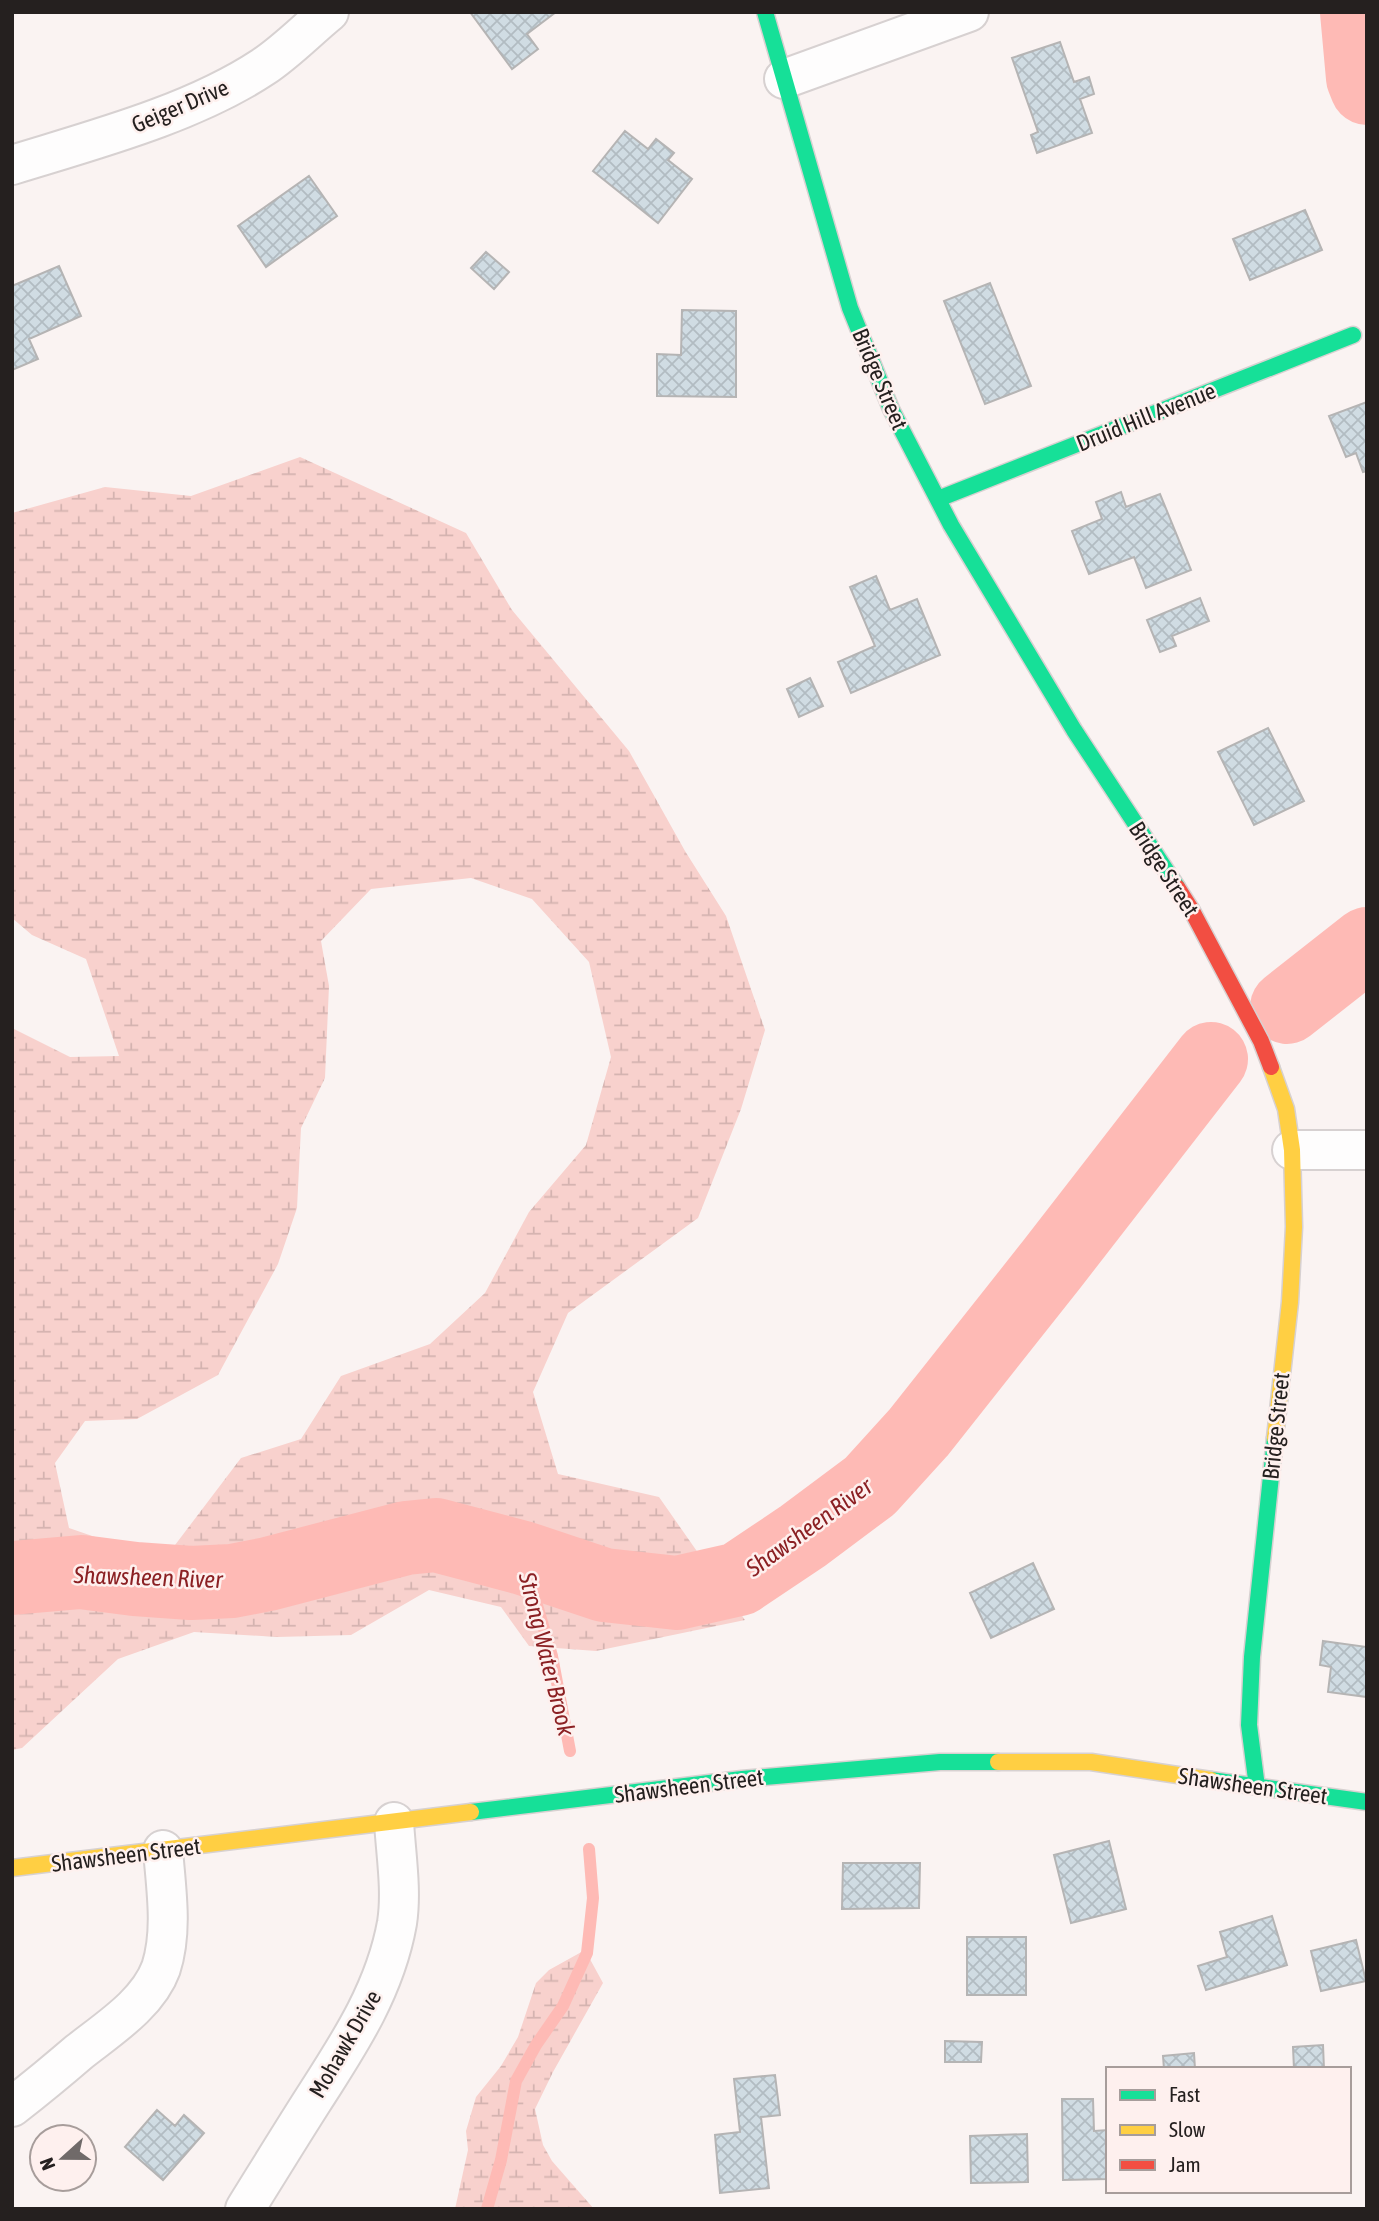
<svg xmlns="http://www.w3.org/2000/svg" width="1379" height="2221" font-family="'Asap Condensed',sans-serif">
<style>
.wetland{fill:url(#wetland-marsh);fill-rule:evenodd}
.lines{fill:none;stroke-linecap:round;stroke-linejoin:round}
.stream{stroke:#febab5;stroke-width:12}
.river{stroke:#febab5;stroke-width:74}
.building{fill:url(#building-cross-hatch);stroke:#b5b4b4;stroke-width:2}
.street-casing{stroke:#d7d1d1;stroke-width:42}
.fast-casing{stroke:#d7d1d1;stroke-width:19}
.slow-casing{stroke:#d7d1d1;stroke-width:19}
.jam-casing{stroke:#d7d1d1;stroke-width:19}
.street{stroke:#fefdfd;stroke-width:38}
.fast{stroke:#16e098;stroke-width:16}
.slow{stroke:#ffcf43;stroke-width:16}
.jam{stroke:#f24e42;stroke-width:16}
.labels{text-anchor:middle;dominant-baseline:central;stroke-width:5;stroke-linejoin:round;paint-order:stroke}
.street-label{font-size:23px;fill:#25201f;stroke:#fef0ee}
.water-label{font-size:24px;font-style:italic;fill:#8b2023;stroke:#fef0ee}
</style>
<defs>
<pattern id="wetland-marsh" width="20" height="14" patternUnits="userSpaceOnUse" patternTransform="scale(1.75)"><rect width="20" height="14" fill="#f8d1cd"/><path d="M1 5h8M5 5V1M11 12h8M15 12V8" fill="none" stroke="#d4b3b0"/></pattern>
<pattern id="building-cross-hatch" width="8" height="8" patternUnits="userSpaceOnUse" patternTransform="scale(1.75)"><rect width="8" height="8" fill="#d0dce3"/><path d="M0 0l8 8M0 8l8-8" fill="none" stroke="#b2bcc2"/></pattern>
</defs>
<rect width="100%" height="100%" fill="#faf3f2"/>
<path class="wetland" d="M300,457l166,76 46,77 117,141 56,100 41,65 39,114 -24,79 -43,109 -130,95 -35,79 25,82 101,23 86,123 -149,31 -67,-5 -28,-39 -72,-17 -78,45 -74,2 -83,-5 -76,27 -96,89 -10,2v-722l58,29 49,-1 -33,-97 -54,-24 -20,-17v-405l93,-26 86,9zM471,878l61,21 57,63 22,95 -25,88 -57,67 -44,81 -55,51 -89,32 -40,63 -60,19 -69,91h-42l-61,-21 -14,-65 30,-42 52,-2 81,-44 60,-111 19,-56 4,-80 24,-50 4,-92 -8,-45 50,-52z
M585,1950l18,33 -50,89 -18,37 8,36 9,16 42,48h-139l13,-59 -2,-19 10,-34 25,-31 17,-29 18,-54 13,-13z"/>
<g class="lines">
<path class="stream" d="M523,1558l29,98 18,95
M487,2209l14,-49 15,-79 20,-36 27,-39 24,-53 6,-55 -4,-49"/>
<path class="river" d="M1357,12l6,66 4,10
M1287,1007l80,-63
M12,1578l69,-6 54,7 56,4 41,-2 36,-7 138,-36 30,-3 87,23 81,27 73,8 62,-14 64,-43 67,-50 49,-54 133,-168 159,-205"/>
</g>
<path class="building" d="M470,12h86l-29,22 11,15 -26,20z
M1060,42l14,40 15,-5 5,17 -14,5 12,34 -55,20 -6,-18 7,-3 -26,-74z
M625,131l23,18 8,-10 18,14 -6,7 24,19 -34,44 -65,-52z
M309,176l28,40 -71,51 -28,-41z
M1305,210l17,40 -72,30 -17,-41z
M486,252l23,20 -15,17 -23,-21z
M59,266l22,50 -52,23 9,20 -26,11v-84z
M990,283l41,103 -46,18 -41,-103z
M682,310l54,1v86l-79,-1v-42l24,1z
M1367,402v69l-4,1 -7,-19 -10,4 -17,-41z
M1121,492l5,15 34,-13 31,76 -45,18 -12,-31 -45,17 -17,-43 30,-12 -6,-17z
M876,576l14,34 27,-11 23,56 -89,38 -13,-31 37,-16 -25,-59z
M1200,598l9,23 -37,15 4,10 -16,6 -13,-32z
M810,678l13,28 -24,11 -12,-28z
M1268,728l36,73 -50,24 -36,-73z
M1033,1563l21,46 -63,29 -21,-45z
M1323,1641l44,6v50l-39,-5 3,-25 -11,-2z
M1109,1841l17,68 -55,14 -17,-68z
M843,1863h77l-1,45 -77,1z
M1272,1916l15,49 -81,25 -8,-24 29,-9 -7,-25z
M967,1937h59v58h-59z
M1356,1940l10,41 -45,10 -10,-40z
M945,2041l37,1 -1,20h-36z
M1323,2045l1,24h-30l-1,-22z
M1194,2053l1,16h-31l-1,-13z
M775,2075l5,40 -19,2 8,71 -49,5 -5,-58 25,-3 -6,-53z
M1062,2099h31l1,32 14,-1v49l-45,1z
M157,2110l18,16 9,-11 20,18 -41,47 -38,-33z
M1027,2134l1,48 -57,1 -1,-47z"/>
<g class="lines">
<g class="street-casing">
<path id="street" d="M784,79l185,-67
M12,165c81,-25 180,-51 251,-98 23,-15 44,-37 66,-55
M1292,1150h75
M12,2107c23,-18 45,-36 67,-55 29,-23 69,-48 82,-84 12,-37 5,-80 2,-118
M245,2209c23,-37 45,-73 68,-109 36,-56 72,-110 84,-177 5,-32 -1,-68 -3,-101"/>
</g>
<g class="fast-casing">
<path id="fast" d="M765,12l85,296 41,101 60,116 123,205 103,157
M938,499l415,-164
M1211,1780l156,22
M1257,1787l-8,-62 3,-68 23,-219
M471,1812l271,-33 198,-17h58"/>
</g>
<g class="slow-casing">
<path id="slow" d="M1271,1067l15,42 6,41 2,77 -4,75 -15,136
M998,1762h93l120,18
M12,1868l459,-56"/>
</g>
<g class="jam-casing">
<path id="jam" d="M1177,887l14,22 70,132 10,26"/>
</g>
<use href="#street" class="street"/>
<use href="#fast" class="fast"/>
<use href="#slow" class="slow"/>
<use href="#jam" class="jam"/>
</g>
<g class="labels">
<g class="street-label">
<text transform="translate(180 106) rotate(-23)">Geiger Drive</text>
<text transform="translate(880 379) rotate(67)">Bridge Street</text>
<text transform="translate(1146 417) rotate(-22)">Druid Hill Avenue</text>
<text transform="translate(1164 869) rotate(57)">Bridge Street</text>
<text transform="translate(1276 1426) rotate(-84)">Bridge Street</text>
<text transform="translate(689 1786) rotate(-7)">Shawsheen Street</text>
<text transform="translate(1253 1786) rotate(8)">Shawsheen Street</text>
<text transform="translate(126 1855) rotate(-7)">Shawsheen Street</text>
<text transform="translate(345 2044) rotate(-60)">Mohawk Drive</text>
</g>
<g class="water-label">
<text transform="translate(809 1527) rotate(-36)">Shawsheen River</text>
<text transform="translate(148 1577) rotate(2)">Shawsheen River</text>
<text transform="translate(547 1654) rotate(76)">Strong Water Brook</text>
</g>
</g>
<rect width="1379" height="2221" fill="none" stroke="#25201f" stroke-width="28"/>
<rect x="1106" y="2067" width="245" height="126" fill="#fef0ee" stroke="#a79d9b" stroke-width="2"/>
<rect x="1120" y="2090" width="35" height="10" fill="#16e098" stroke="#a79d9b" stroke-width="2"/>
<text x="1169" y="2102" font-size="21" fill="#25201f">Fast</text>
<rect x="1120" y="2125" width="35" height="10" fill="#ffcf43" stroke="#a79d9b" stroke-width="2"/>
<text x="1169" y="2137" font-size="21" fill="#25201f">Slow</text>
<rect x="1120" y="2160" width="35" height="10" fill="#f24e42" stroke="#a79d9b" stroke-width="2"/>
<text x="1169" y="2172" font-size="21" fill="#25201f">Jam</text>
<g transform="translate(63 2158) rotate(249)"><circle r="33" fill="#fef0ee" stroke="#a79d9b" stroke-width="2"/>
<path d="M0-5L12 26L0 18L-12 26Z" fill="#706a69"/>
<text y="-10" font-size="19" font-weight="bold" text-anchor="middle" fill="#25201f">N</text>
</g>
</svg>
